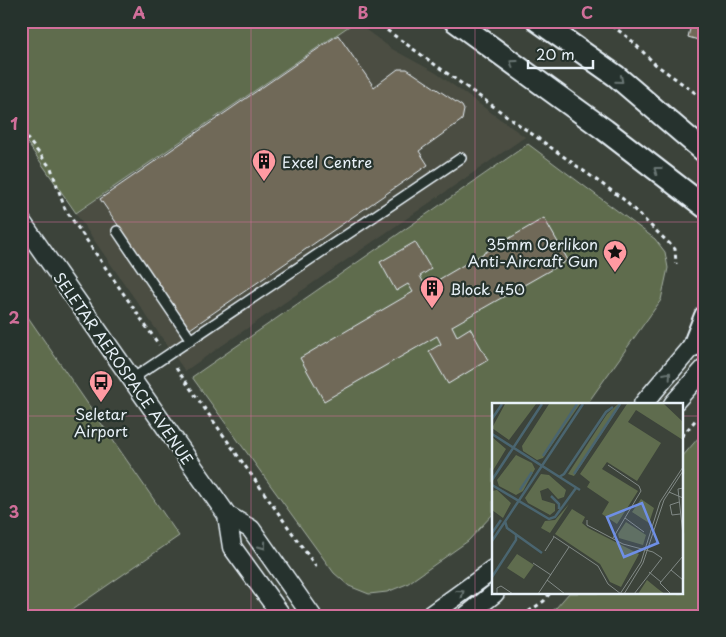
<svg xmlns="http://www.w3.org/2000/svg" width="726" height="637" font-family="'Playpen Sans',sans-serif">
<style>
.built{fill:#4c4e43}
.green{fill:#5f6c4e;stroke:#a4aea3}
.building{fill:#706958;stroke:#e8f1f8}
.lines{fill:none;stroke-linecap:round;stroke-linejoin:round}
.service-casing{stroke:#e8f1f8;stroke-width:12}
.minor-casing{stroke:#e8f1f8;stroke-width:21}
.tertiary-casing{stroke:#e8f1f8;stroke-width:25}
.path{stroke:#e8f1f8;stroke-width:3;stroke-dasharray:4 4;stroke-linecap:butt}
.service{stroke:#26332d;stroke-width:9}
.minor{stroke:#26332d;stroke-width:18}
.tertiary{stroke:#26332d;stroke-width:21}
.oneway{stroke:#6a7674}
.grid{fill:none;stroke:#d16f9a;stroke-width:1;stroke-opacity:0.55}
.labels{text-anchor:middle;dominant-baseline:central;stroke-width:4.5;stroke-linejoin:round;paint-order:stroke}
.poi-label{font-size:15px;fill:#e8f1f8;stroke:#26332d;text-anchor:start}
.street-label{font-size:15px;fill:#e8f1f8;stroke:#26332d}
.inset-river{fill:none;stroke:#4a6570;stroke-width:2.5}
.inset-road{fill:none;stroke:#818986;stroke-width:1}
.view{fill:#6e8fe5;fill-opacity:0.15;stroke:#6e8fe5;stroke-width:2.5}
.inset-edge{fill:none;stroke:#e8f1f8;stroke-width:2.5}
.neatline{fill:none;stroke:#d16f9a;stroke-width:2}
.grid-label{font-size:16px;text-anchor:middle;font-weight:bold;fill:#d16f9a}
</style>
<rect width="100%" height="100%" fill="#3c433a"/>
<filter id="ink" filterUnits="userSpaceOnUse"><feTurbulence type="fractalNoise" baseFrequency=".02" numOctaves="2"/><feDisplacementMap in="SourceGraphic" scale="10" xChannelSelector="R" yChannelSelector="G"/><feConvolveMatrix kernelMatrix="1 2 1 2 8 2 1 2 1" color-interpolation-filters="sRGB"/></filter>
<g filter="url(#ink)">
<path class="built" d="M355,22l37,27 44,24 89,64 -340,234 -109,-157z"/>
<path class="green" d="M21,21h332l2,1 -279,191 -55,-79z
M528,144l127,95 10,13 3,16 -7,32 -74,104h-94v110l-25,27 -61,43 -20,8 -18,2 -20,-8 -15,-13 -142,-196z
M21,307l158,229 -116,80h-42z
M705,430v186h-159l10,-8 13,-15h113v-136z"/>
<path class="building" d="M692,21h13v21l-17,-5z
M338,35l36,52 24,-18h9l55,37 2,4 -2,10 -43,31 9,14 -238,164 -90,-130z
M544,218l24,42 -116,66 5,10 13,-8 18,32 -40,24 -19,-33 12,-7 -4,-8 -113,65 -24,-43 113,-66 -5,-8 -12,7 -16,-29 35,-20 16,27 -11,7 6,11z"/>
<g class="lines">
<g class="service-casing">
<path id="service" d="M117,231l74,109
M132,379l329,-221"/>
</g>
<g class="minor-casing">
<path id="minor" d="M21,221l206,294 24,14 61,87
M643,404l59,-70
M673,404l32,-36
M227,515l5,32 50,69
M429,616l64,-46
M466,616l29,-23"/>
</g>
<g class="tertiary-casing">
<path id="tertiary" d="M455,21l150,109 100,77
M538,21l78,55 89,76
M694,345l11,-28"/>
</g>
<path class="path" d="M374,21l249,178 52,50 1,15
M605,21l24,17 26,26 50,36
M21,131l30,37 14,41 94,136
M176,368l141,200
M682,436l23,-27
M522,616l22,-15 6,-8"/>
<use href="#service" class="service"/>
<use href="#minor" class="minor"/>
<use href="#tertiary" class="tertiary"/>
</g>
<defs><path id="oneway-chevron" d="M-2-3.5L2.5 0L-2 3.5" fill="none" stroke-width="1.6" stroke-linecap="round" stroke-linejoin="round" transform="scale(1.25)"/></defs>
<g class="oneway">
<use href="#oneway-chevron" transform="translate(513 63) rotate(-144)"/>
<use href="#oneway-chevron" transform="translate(620 80) rotate(40)"/>
<use href="#oneway-chevron" transform="translate(657 170) rotate(-143)"/>
<use href="#oneway-chevron" transform="translate(668 375) rotate(-49)"/>
<use href="#oneway-chevron" transform="translate(263 546) rotate(55)"/>
<use href="#oneway-chevron" transform="translate(461 593) rotate(-36)"/>
</g>
</g>
<path class="grid" d="M251,21v595M475,21v595M21,222h684M21,416h472M682,416h23"/>
<defs>
<g id="building-pin" transform="scale(1.25)"><path d="M0 17L-7.5 6A9.5 9.5 0 1 1 7.5 6Z" fill="#ff9aa2" stroke="#26332d"/><path d="M-4-6H4V6H1V3H-1V6H-4ZM-2.5-4.3h1.7v1.8h-1.7ZM.8-4.3h1.7v1.8H.8ZM-2.5-1h1.7V.8h-1.7ZM.8-1h1.7V.8H.8Z" fill="#111"/></g>
<g id="sight-pin" transform="scale(1.25)"><path d="M0 17L-7.5 6A9.5 9.5 0 1 1 7.5 6Z" fill="#ff9aa2" stroke="#26332d"/><path d="M0-6L1.8-2.2L6-1.7L2.9 1.2L3.7 5.4L0 3.3L-3.7 5.4L-2.9 1.2L-6-1.7L-1.8-2.2Z" fill="#111"/></g>
<g id="bus-pin" transform="scale(1.25)"><path d="M0 17L-7.5 6A9.5 9.5 0 1 1 7.5 6Z" fill="#ff9aa2" stroke="#26332d"/><path d="M-5-6H5V4H4V6H2V4H-2V6H-4V4H-5ZM-3.5-4V0h7V-4ZM-3.5 1.2v1.5H-2V1.2ZM2 1.2v1.5H3.5V1.2Z" fill="#111"/></g>
</defs>
<g fill-rule="evenodd">
<use href="#building-pin" x="264" y="161"/>
<use href="#sight-pin" x="615" y="252"/>
<use href="#building-pin" x="432" y="288"/>
<use href="#bus-pin" x="101" y="382"/>
</g>
<g class="labels">
<g class="poi-label">
<text x="282" y="161">Excel Centre</text>
<text x="598" y="243" text-anchor="end">35mm Oerlikon<tspan x="598" dy="17">Anti-Aircraft Gun</tspan></text>
<text x="450" y="288">Block 450</text>
<text x="101" y="413" text-anchor="middle">Seletar<tspan x="101" dy="17">Airport</tspan></text>
</g>
<g class="street-label">
<text transform="translate(124 368) rotate(55)">SELETAR AEROSPACE AVENUE</text>
</g>
</g>
<g transform="translate(492 403)">
<rect width="191" height="191" fill="#3c433a"/>
<path d="M13,1h31l-27,36 -17,-12zM57,1h31l-37,54 -6,2 -14,-9 -1,-5zM126,1h3l-47,72 -6,-2 39,-60zM135,1h37l19,18v18l-47,-30 -8,12 33,21 -24,38 -30,-19 -5,7 36,22 -21,33 -15,-10 7,-12 -22,-15 3,-5 -10,-8zM0,34l14,12 -14,23zM24,52l16,8 3,6 -12,22 -7,4 -17,-9 -2,-6zM49,71l8,1 17,15 -2,7 -6,2 -10,-11 -8,3 2,9 13,4v7l-5,4 -22,-12 -3,-5zM5,87l14,13 -8,15 -11,-8v-19zM149,96l13,9 -5,15 -17,-11zM77,101l-19,29 -9,-5 4,-7 10,-1zM80,106l13,8 -3,6 6,5 51,26 -18,33 -11,-5 -10,-18 -45,-30zM134,119l20,13 -3,10 -24,-7 -1,-4zM25,151l17,11 -10,14 -17,-11zM155,177l11,9 7,5h-27z" fill="#5f6c4e"/>
<path class="inset-river" d="M0,16l10,-15M0,31l88,56M51,53l34,-52M82,71l46,-70M67,74l5,-3 42,-62 7,-5M0,77l50,-76M0,82l57,34 6,-2 21,-29M28,87l12,-18M59,93l8,8v5M13,118l2,7 35,25M0,130l9,-13M0,138l91,-137M0,174l24,-37v-6"/>
<path class="inset-road" d="M116,62l31,21 2,5 -28,47M191,85l-5,1 5,46M177,89l14,6M187,99l-9,3 2,10 8,-1M133,115l19,14M95,117v5l36,19 30,8 9,6 -28,36M61,133l45,30 10,18 13,10M53,148l9,-14M41,160l18,12M179,167l12,10M157,169l12,10M55,177l18,14M5,191v-6l4,-2 12,8M46,191l31,-47M128,191l21,-32 19,-60 23,-35M132,191l19,-31 21,-63 19,-29M179,191l-11,-11 23,-27"/>
<path class="view" d="M150,100l16,40 -34,14 -17,-40z"/>
<rect width="191" height="191" class="inset-edge"/>
</g>
<rect width="726" height="637" fill="none" stroke="#26332d" stroke-width="55"/>
<path d="M528 60v8h65v-8" fill="none" stroke="#e8f1f8" stroke-width="2.5"/>
<text x="536" y="60" font-size="15" fill="#e8f1f8" stroke="#26332d" stroke-width="4" paint-order="stroke">20 m</text>
<rect x="28" y="28" width="670" height="582" class="neatline"/>
<g class="grid-label">
<text x="139" y="19">A</text>
<text x="363" y="19">B</text>
<text x="587" y="19">C</text>
<text x="14" y="130">1</text>
<text x="14" y="324">2</text>
<text x="14" y="518">3</text>
</g>
</svg>
